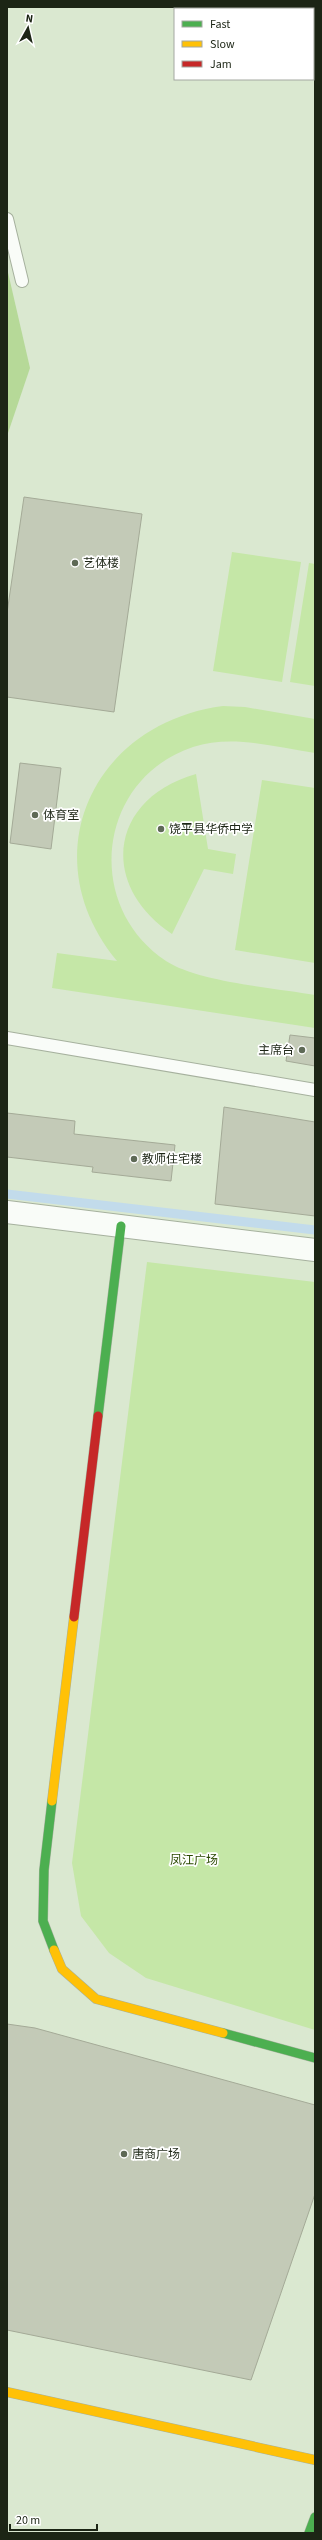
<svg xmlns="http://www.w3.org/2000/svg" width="322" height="2540" font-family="'Source Sans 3','Noto Sans SC',sans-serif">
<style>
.green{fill:#c5e7a7}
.forest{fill:#b6d998}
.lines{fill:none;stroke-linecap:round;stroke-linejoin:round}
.stream{stroke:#c2dbeb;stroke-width:9}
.building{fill:#c3cab7;stroke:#a4aa97}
.lane-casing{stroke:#a6b19e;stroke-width:14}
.street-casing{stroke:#a6b19e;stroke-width:24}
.fast-casing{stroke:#a6b19e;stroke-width:10}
.slow-casing{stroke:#a6b19e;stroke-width:10}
.jam-casing{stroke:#a6b19e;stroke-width:10}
.lane{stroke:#f9fcf8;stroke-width:12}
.street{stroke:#f9fcf8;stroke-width:22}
.fast{stroke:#4caf50;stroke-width:9}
.slow{stroke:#ffc107;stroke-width:9}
.jam{stroke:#c62828;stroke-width:9}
.poi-dot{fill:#5e6956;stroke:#fff;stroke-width:1.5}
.labels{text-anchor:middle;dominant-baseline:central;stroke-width:3.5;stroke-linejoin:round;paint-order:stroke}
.poi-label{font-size:12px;fill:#1c2515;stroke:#fff;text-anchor:start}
.park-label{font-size:12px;fill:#2a4800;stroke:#fff}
</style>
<rect width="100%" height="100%" fill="#dae8d0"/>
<path class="green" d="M232,552l69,10 -19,120 -69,-11z
M309,563l6,1v122l-25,-4z
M223,706l22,1 70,12v34c-40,-6 -83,-19 -122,-6 -96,32 -110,159 -27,214 32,21 109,27 149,34v33l-263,-40 5,-35 60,8c-86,-104 -25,-238 106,-255z
M196,774l12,75 28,5 -3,20 -29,-5 -32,65c-74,-49 -62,-136 24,-160z
M262,780l53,8v175l-80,-13z
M147,1262l168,20v748l-169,-52 -37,-25 -28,-37 -9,-53z"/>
<path class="forest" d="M7,268l23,100 -23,68z"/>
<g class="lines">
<path class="stream" d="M7,1194l308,36"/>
</g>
<path class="building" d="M24,497l118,17 -28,198 -107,-15v-84z
M20,763l41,5 -10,81 -41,-6z
M290,1035l25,3v28l-29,-5z
M224,1107l91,15v94l-100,-12z
M7,1113l68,8 -1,13 101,11 -4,36 -79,-9 1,-5 -86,-10z
M7,2024l28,4 280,77v89l-64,186 -244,-50z"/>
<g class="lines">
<g class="lane-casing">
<path id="lane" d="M7,219l15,62
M7,1038l308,52"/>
</g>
<g class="street-casing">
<path id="street" d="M7,1212l308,38"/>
</g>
<g class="fast-casing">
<path id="fast" d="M98,1416l23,-190
M52,1801l-8,69 -1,51 11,29
M223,2033l92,25
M309,2533l6,-16"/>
</g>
<g class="slow-casing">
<path id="slow" d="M52,1801l22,-184
M54,1950l8,19 34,30 127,34
M7,2392l308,68"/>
</g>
<g class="jam-casing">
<path id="jam" d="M74,1617l24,-201"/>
</g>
<use href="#lane" class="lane"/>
<use href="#street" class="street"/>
<use href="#fast" class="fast"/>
<use href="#slow" class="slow"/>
<use href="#jam" class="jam"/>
</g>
<g class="poi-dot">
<circle cx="75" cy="563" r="4"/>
<circle cx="35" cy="815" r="4"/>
<circle cx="161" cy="829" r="4"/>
<circle cx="302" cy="1050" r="4"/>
<circle cx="134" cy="1159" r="4"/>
<circle cx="124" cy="2154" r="4"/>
</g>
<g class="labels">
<g class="poi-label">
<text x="83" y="563">艺体楼</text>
<text x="43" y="815">体育室</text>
<text x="169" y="829">饶平县华侨中学</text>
<text x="294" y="1050" text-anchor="end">主席台</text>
<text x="142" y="1159">教师住宅楼</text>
<text x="132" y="2154">唐商广场</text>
</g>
<g class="park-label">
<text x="194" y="1860">凤江广场</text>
</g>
</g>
<rect width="322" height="2540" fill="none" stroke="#1c2515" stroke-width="16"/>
<rect x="174" y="8" width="140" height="72" fill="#ffffff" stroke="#a4a8a1"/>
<rect x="182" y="21" width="20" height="6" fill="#4caf50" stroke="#a4a8a1"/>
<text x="210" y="28" font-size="12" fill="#1c2515">Fast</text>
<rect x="182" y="41" width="20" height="6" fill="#ffc107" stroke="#a4a8a1"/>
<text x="210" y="48" font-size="12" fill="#1c2515">Slow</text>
<rect x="182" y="61" width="20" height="6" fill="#c62828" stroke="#a4a8a1"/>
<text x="210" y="68" font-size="12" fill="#1c2515">Jam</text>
<g transform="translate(28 28) rotate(8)" stroke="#ffffff" stroke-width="3" paint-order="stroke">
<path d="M0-3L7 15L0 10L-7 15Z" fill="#1c2515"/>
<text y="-6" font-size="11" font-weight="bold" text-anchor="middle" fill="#1c2515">N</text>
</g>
<path d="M10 2524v6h87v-6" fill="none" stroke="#1c2515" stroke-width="2"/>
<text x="16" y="2524" font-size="12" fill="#1c2515" stroke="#ffffff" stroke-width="3" paint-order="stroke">20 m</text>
</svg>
